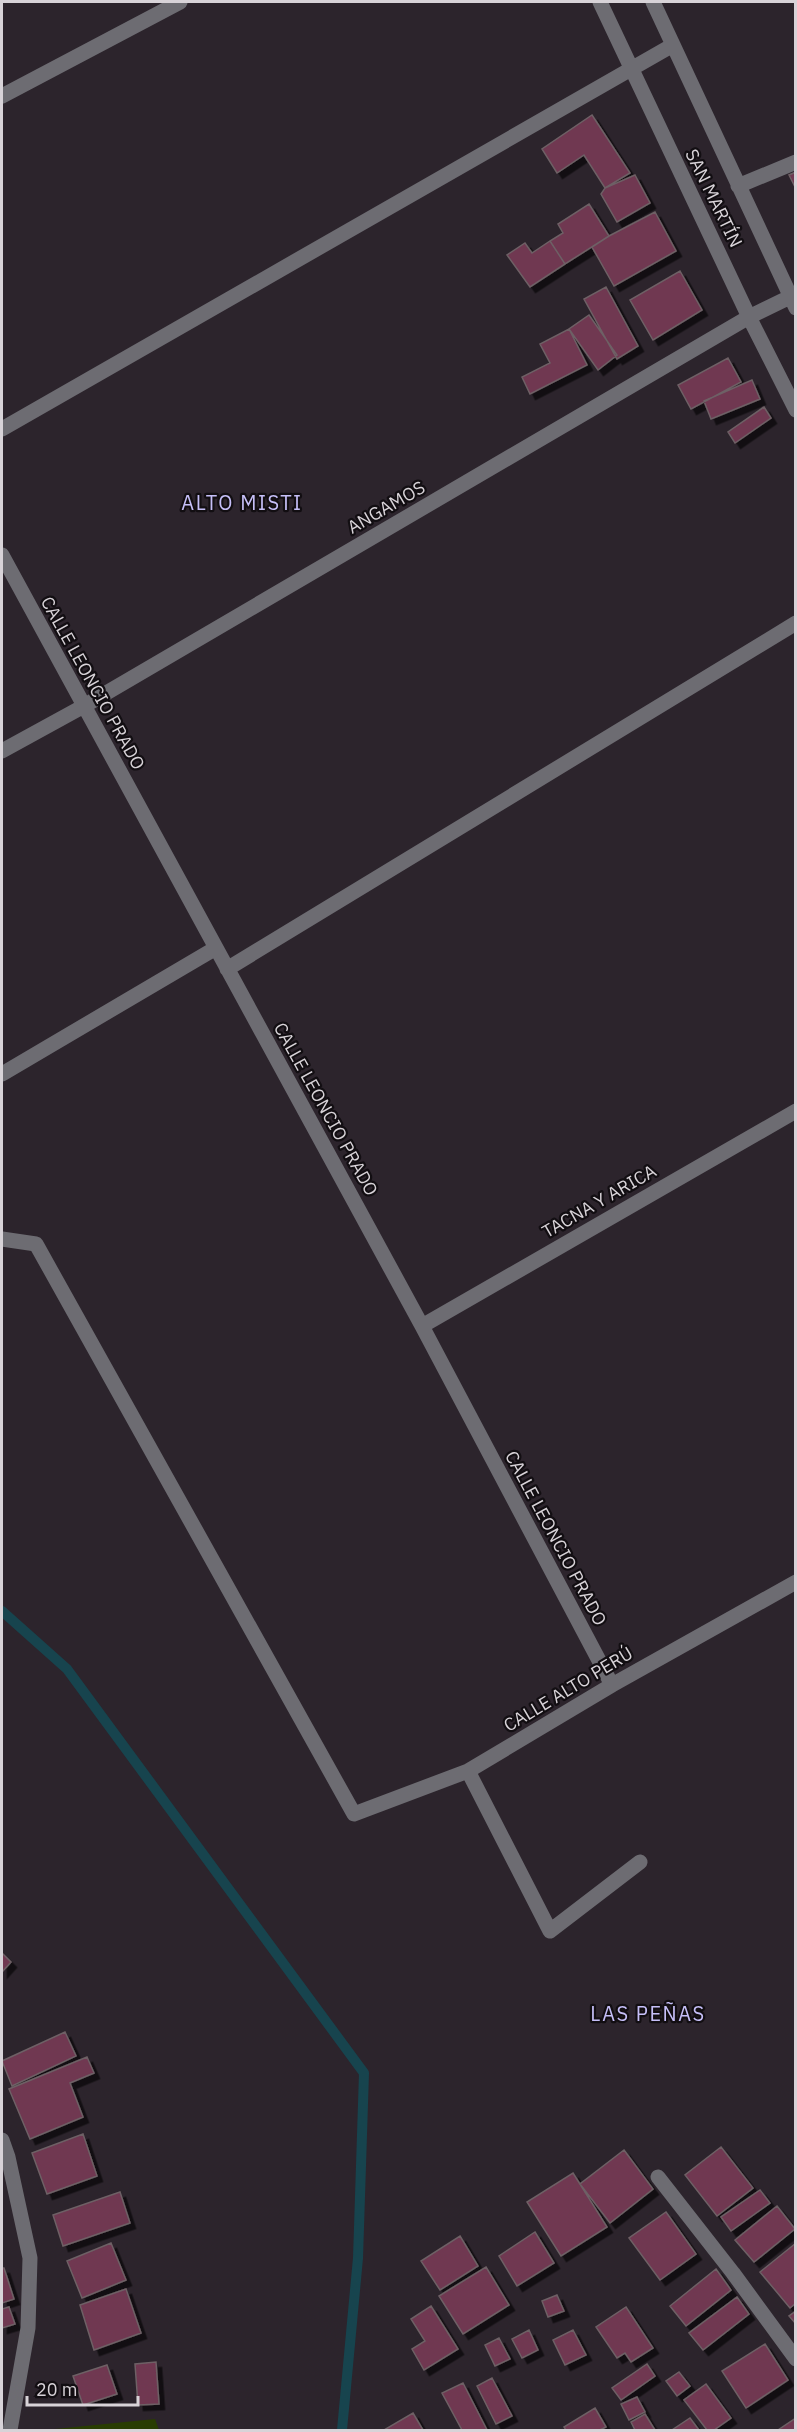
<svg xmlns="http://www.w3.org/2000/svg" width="797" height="2432" font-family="'IBM Plex Sans',sans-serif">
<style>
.green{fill:#293c02}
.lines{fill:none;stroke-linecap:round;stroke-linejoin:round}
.stream{stroke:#17444e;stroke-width:10}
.building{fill:#6f3751;stroke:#6e6065;stroke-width:1.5;filter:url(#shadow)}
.minor{stroke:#6d6c72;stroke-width:15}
.labels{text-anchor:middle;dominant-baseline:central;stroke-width:4.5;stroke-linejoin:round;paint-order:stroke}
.street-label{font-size:18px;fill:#d8d3d8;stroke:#120e12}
.neighbourhood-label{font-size:20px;letter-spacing:1.5px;fill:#c6bff8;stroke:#120e12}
</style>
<defs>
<filter id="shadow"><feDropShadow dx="5.5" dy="5.5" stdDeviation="0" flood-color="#0009"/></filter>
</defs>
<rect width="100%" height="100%" fill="#2c242c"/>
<path class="green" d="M155,2419l4,11h-114z"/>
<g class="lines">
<path class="stream" d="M2,1611l65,58 297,404 -6,185 -16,172"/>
</g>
<path class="building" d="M592,115l38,58 -25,15 -21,-33 -27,18 -15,-24z
M796,172v17l-7,-14z
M635,175l15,28 -33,19 -16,-28 4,-6z
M589,204l20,32 -44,28 -15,-23 13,-8 -5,-9z
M655,212l21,39 -62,35 -22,-39 17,-11z
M550,241l15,23 -35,23 -23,-32 18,-12 7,10z
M680,271l22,39 -49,30 -23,-40z
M606,287l32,59 -21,13 -33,-60z
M589,315l28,40 -19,15 -29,-41z
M569,329l18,36 -57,29 -8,-17 28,-14 -10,-19z
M728,358l13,24 -50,27 -13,-24z
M752,380l8,19 -49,20 -7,-18z
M764,407l7,11 -36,25 -7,-11z
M2,1953l9,9 -9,10z
M65,2032l11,24 -64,30 -10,-25z
M87,2057l7,16 -24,10 13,34 -53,22 -21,-50z
M83,2134l14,42 -50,18 -15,-41z
M721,2147l32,41 -36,28 -32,-41z
M624,2150l29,39 -43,34 -30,-39z
M573,2173l34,54 -46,29 -34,-54z
M760,2190l10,13 -39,28 -10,-14z
M120,2192l10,31 -67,23 -10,-31z
M777,2206l18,23 -41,33 -19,-22z
M666,2212l30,42 -36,26 -31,-42z
M535,2232l19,31 -37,23 -18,-30z
M460,2236l18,30 -38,24 -19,-29z
M111,2243l15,37 -44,18 -15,-37z
M796,2243v60l-6,5 -30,-36z
M486,2267l23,38 -46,29 -24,-38z
M2,2268h2l10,31 -12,4z
M716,2269l15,21 -45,36 -16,-20z
M126,2289l15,44 -47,17 -14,-45z
M557,2295l7,16 -16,6 -6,-16z
M737,2297l12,17 -46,36 -14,-17z
M431,2306l27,43 -34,21 -12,-21 13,-8 -14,-22z
M9,2307l6,17 -13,4v-19z
M626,2307l27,41 -22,14 -6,-9 -8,5 -21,-31z
M796,2311v13l-7,-8z
M529,2330l9,20 -16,8 -10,-19z
M573,2330l13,25 -21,10 -12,-25z
M499,2338l11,21 -15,7 -10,-21z
M765,2344l23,36 -42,28 -24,-37z
M156,2362l3,42 -21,1 -3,-41z
M647,2364l8,12 -34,24 -9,-12z
M107,2365l10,29 -34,11 -10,-29z
M679,2372l11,14 -13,10 -11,-15z
M492,2378l20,38 -16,8 -19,-38z
M463,2383l24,47h-25l-20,-37z
M706,2384l25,34 -17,12h-7l-23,-30z
M637,2397l8,15 -16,8 -8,-16z
M595,2408l11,19 -6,3h-34l-2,-3z
M413,2413l10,17h-39z
M645,2414l10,16h-20l-4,-8z
M690,2418l9,12h-27z
M796,2418v12h-18z"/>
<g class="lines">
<path class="minor" d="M600,2l149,315 47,93
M653,2l143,306
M2,96l178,-94
M738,186l58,-24
M2,429l671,-384
M2,555l420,771 190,359
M2,751l82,-45 665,-389 41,-20
M227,969l569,-346
M2,1074l214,-126
M2,1239l34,5 318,570 114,-43 144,-86 184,-103
M422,1326l374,-215
M468,1771l82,160 90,-69
M2,2140l6,17 22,101 -2,70 -18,102
M658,2177l75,96 63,86"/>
</g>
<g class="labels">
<g class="street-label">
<text transform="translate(714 198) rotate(64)">SAN MARTÍN</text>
<text transform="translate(386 507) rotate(-30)">ANGAMOS</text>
<text transform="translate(93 683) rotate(61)">CALLE LEONCIO PRADO</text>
<text transform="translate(326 1109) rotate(61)">CALLE LEONCIO PRADO</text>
<text transform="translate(599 1201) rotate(-30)">TACNA Y ARICA</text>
<text transform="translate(556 1538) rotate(62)">CALLE LEONCIO PRADO</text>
<text transform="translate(568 1689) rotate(-31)">CALLE ALTO PERÚ</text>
</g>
<g class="neighbourhood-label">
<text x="242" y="502">ALTO MISTI</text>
<text x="648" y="2013">LAS PEÑAS</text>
</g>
</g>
<rect width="797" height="2432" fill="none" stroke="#d8d3d8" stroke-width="6"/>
<path d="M27 2396v9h111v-9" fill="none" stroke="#d8d3d8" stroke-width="3"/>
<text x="36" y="2396" font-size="18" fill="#d8d3d8" stroke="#120e12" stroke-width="4.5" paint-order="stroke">20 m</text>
</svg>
